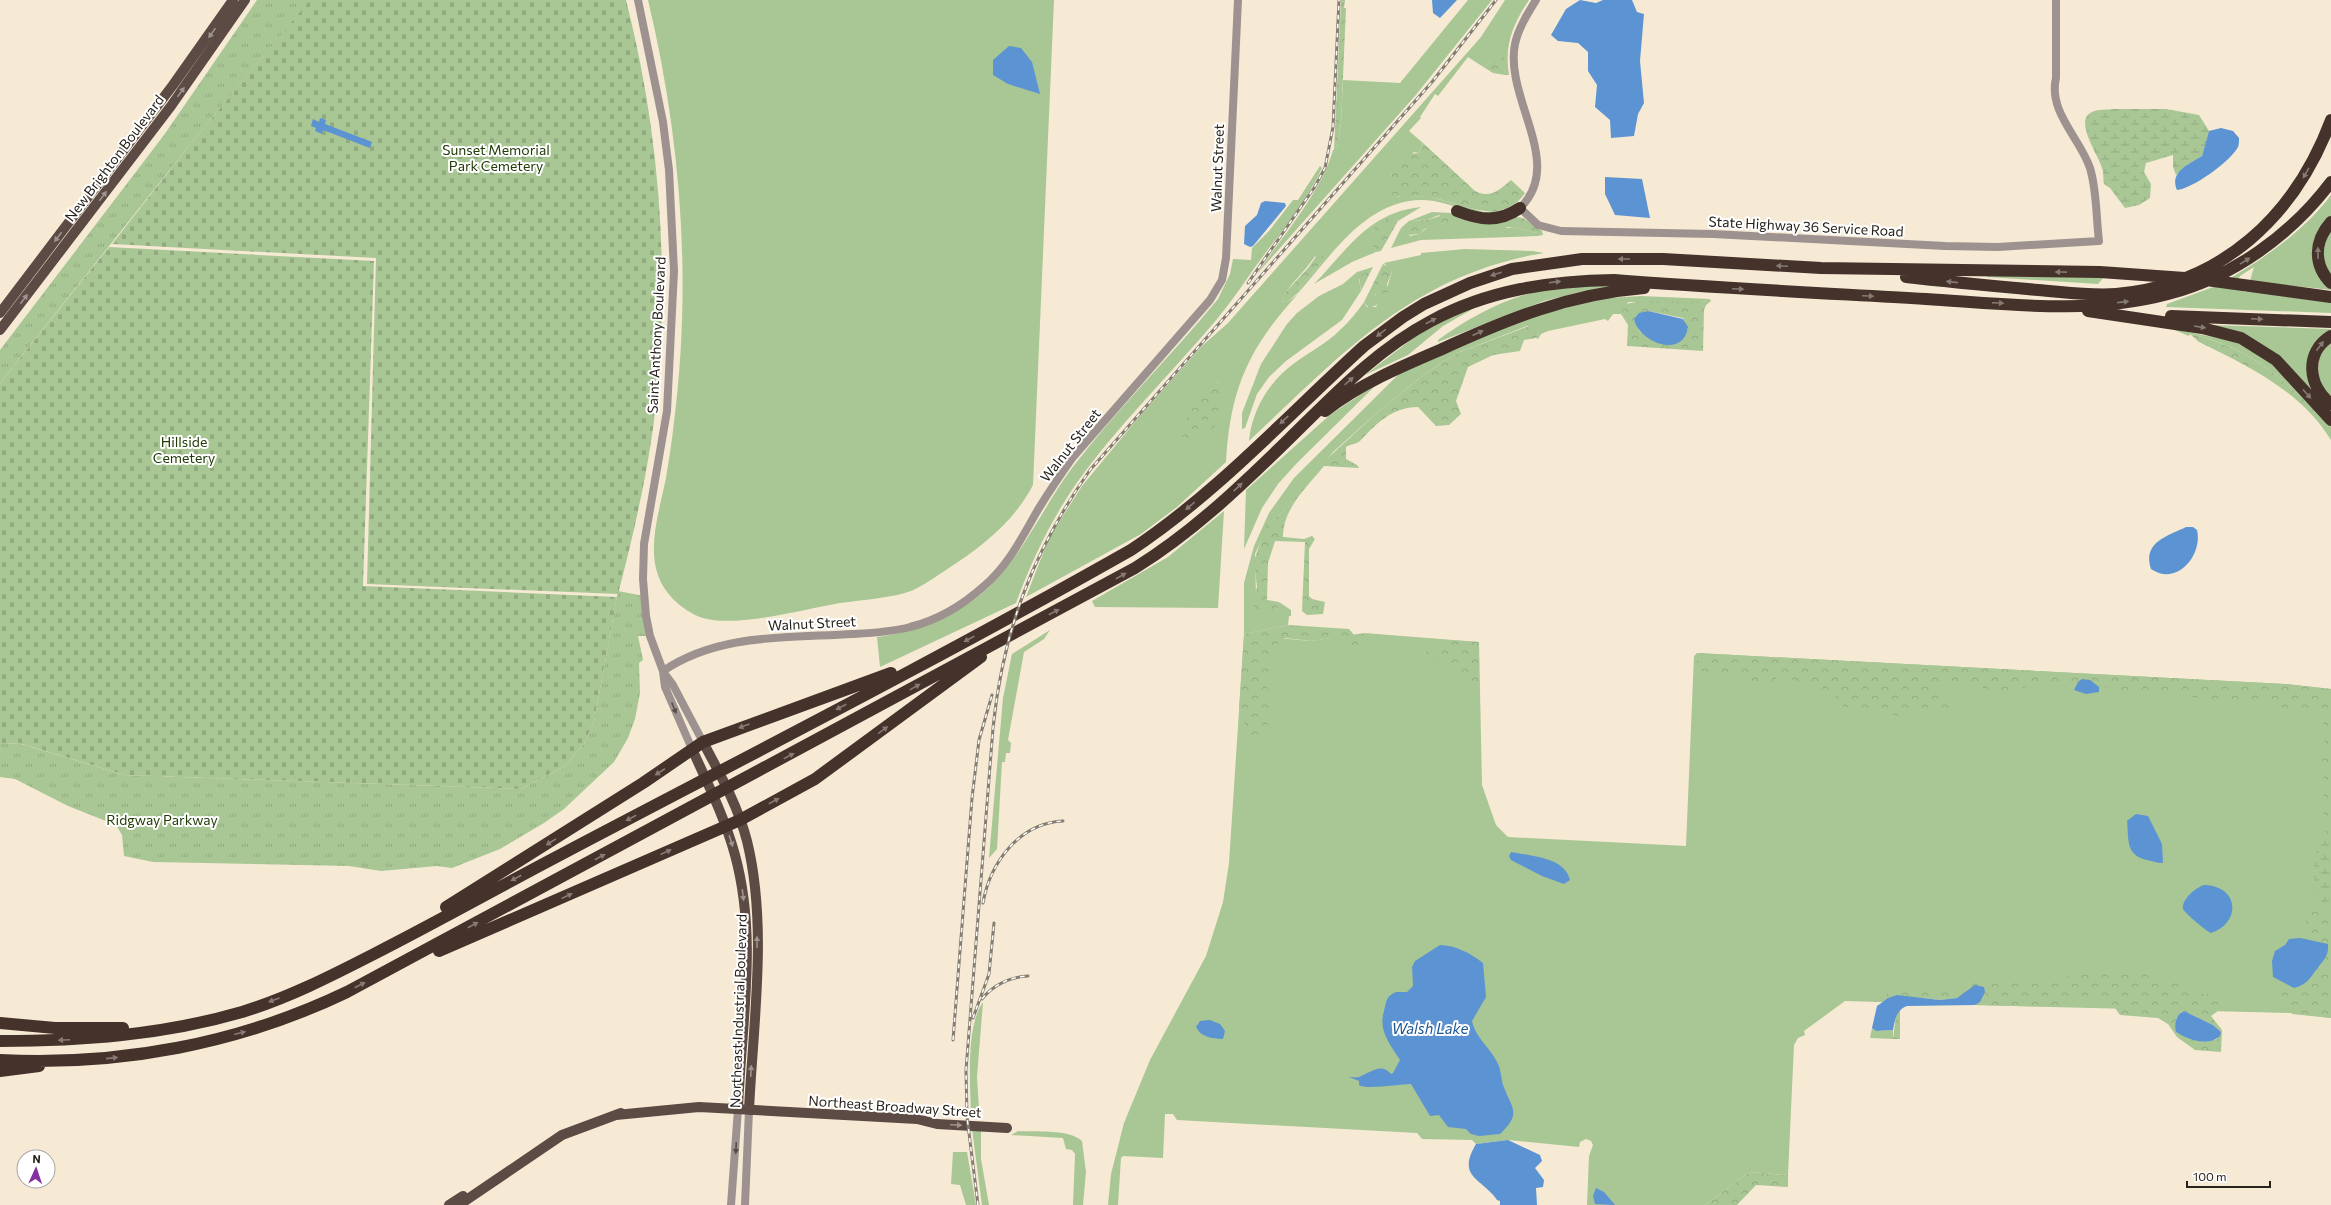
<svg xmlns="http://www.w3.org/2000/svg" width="2331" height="1205" font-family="Commissioner,sans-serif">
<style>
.green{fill:#a9c695;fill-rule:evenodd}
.forest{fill:url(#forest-crowns);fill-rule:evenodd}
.wetland{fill:url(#wetland-marsh)}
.cemetery{fill:url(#cemetery-stones)}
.park{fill:url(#park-tufts)}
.water{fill:#5c93d2}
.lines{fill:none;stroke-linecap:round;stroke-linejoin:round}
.minor{stroke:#9d928f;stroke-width:8}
.major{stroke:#5c4b44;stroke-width:10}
.highway{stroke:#45322b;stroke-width:12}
.rail-casing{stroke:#857d6f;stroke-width:3}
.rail{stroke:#fff;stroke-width:1.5;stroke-dasharray:4.5;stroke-linecap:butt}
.oneway{fill:#9d938f}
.oneway2{fill:#867a75}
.oneway3{fill:#564f49}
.labels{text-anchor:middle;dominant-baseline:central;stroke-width:4;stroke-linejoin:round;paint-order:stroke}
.park-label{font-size:14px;fill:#213c05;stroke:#fff}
.street-label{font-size:14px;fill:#27221b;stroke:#fff}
.water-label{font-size:15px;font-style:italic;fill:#1f5792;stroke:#fff}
</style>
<defs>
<pattern id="forest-crowns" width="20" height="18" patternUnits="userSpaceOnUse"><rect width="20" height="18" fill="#a9c695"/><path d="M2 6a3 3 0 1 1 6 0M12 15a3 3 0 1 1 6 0" fill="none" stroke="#91aa80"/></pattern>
<pattern id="wetland-marsh" width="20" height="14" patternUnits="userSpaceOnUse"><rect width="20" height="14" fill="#a9c695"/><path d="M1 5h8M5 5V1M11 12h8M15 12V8" fill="none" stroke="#91aa80"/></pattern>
<pattern id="cemetery-stones" width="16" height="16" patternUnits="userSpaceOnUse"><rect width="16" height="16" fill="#a9c695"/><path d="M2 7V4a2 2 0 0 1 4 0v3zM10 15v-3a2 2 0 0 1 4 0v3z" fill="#91aa80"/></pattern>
<pattern id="park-tufts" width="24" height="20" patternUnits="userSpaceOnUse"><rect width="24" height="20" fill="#a9c695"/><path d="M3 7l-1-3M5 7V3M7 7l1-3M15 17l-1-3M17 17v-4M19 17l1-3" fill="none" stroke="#91aa80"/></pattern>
</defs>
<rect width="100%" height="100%" fill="#f6ead5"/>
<path class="green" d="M648,0h406l-21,485c-20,38 -52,62 -87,85 -11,7 -23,16 -35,21 -20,7 -49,9 -71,12 -35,6 -103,25 -137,15 -10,-3 -22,-11 -30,-19 -33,-33 -15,-81 -7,-121 3,-19 6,-37 8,-56 18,-141 7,-284 -26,-422z
M1468,0h24l-77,96 -159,179c25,-37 65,-82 77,-125l4,-1 4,-26 2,-43 57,3z
M1505,0h24c-16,24 -25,45 -20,75h-4l-2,-16h-12l-6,9 -17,-11 -30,39 -3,-2 -15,23 1,1 -12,13 14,12 -4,10 -5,-1 -23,23 -1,8 7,14 30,-1 57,16 22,-2c-6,2 -13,5 -18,5 -18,-2 -36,-11 -54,-14 -62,-9 -100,51 -135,91l1,-5 21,-24 -6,-7c-10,16 -26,28 -34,45l6,1 10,-7c-49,54 -67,95 -71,167l-49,45 -36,27 -115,63 23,-59 33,-52 57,-69 63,-71 26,-23 253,-286zM1215,381l5,3v22l-14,-17h7z
M1320,166l2,2c-14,31 -38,60 -58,87 -16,21 -30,44 -47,64 -46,55 -99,106 -141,165 -25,36 -45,78 -60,119l-136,64 -3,-30c36,-5 75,-19 103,-42 39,-31 62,-87 92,-127 45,-59 99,-112 146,-169l12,-25 3,-15 18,1 1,-12 17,-17 24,-31h5z
M2331,195v23l-14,17 14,55 -81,-9 4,-14 -14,9 -2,4 -9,-1c37,-22 76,-49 102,-84z
M1421,207l-23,14 -5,-6c-18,9 -25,17 -17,37l-24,10 -38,22c34,-35 55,-72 107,-77z
M1432,212l19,1 23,9h28l5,6 7,-1 23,6v3l-116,4 -30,8 10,-20 9,8 10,-2c6,-7 16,-11 25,-11l-6,-8 -12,5 -18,1z
M2331,225v54l-10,-20z
M1465,249l67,2 12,2c-132,22 -202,101 -295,188 3,-32 21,-61 47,-79 15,-11 31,-19 44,-32 9,-8 17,-18 24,-28l3,5h9l1,-2 -5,-3 1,-6 14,-8 5,-16 -8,-9 37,-8v-2z
M1373,267l-3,6 -11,6 2,12 -19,29 -56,41 -17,16 -12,17 -12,34 -3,1v-16l19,-49 26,-40 10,-11 22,-17 24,-12 14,-12z
M1987,275l117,2 -6,7 -111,-7z
M1625,285l-45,7 -36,9 -106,41v-2c36,-26 80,-49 125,-53 21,-2 41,-1 62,-2z
M2216,286l27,4 1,2 4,-1 83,11v11l-165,-6 1,-3z
M1641,296l69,3 -7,3h-75l-7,12h-8l-5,7 -3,-2 -57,12 -7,3 -3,5 -2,-1 3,-6 -12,-6 -70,27 -36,24 -41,33 -47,42 -45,56 -19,15 -14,31 1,40 20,16 3,-8 12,8v6h-2l-1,9 -44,9v-51l10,-37 15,-33 25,-35 111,-110 122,-51 81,-19z
M1470,308l1,2 -28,16 -35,29 -43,20 55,-42z
M2211,325l120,4 -21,26 21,53v9l-48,-54z
M2172,329l66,13 30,16 63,67v3c-42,-45 -79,-81 -141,-94l-1,2z
M2331,338v63l-13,-15 1,-34z
M1377,384l-80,79 -19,21 -16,24 -18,41 2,-59 85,-76z
M1224,511l-6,97 -123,-1 -3,-6 76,-44z
M1050,630l-6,9 -20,13 -16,88 3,3 -1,10h-4l-1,9h-3l-5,87 -8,9 14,-160 9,-44z
M1364,633l115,9 3,143 14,40 12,12 178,9 8,-190 3,-3 588,31 46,5v329l-40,-5 -316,-8 5,-3 -16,-10 -83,10 -36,-1 -41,30 1,4 -7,3 -4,7 -6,130 -39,-3 -44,33h-118l2,-49 4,-11 -2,-4 -5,-2 -6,3 -1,5 -71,-7 -32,4 -4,-4 -50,-1 -5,-6 -240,-13 -4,-6h-8l-2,44 -40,-2 -2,2 -3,47h-10l3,-31 13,-51 26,-63 56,-104 17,-54 6,-39 15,-228 67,6z
M983,1002l-6,75 2,32 -3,3h-5c-1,-29 -5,-87 12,-110z
M1872,1028l4,3 17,-1v9l-23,-1z
M972,1129h9v30l8,46h-7z
M1018,1131c17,1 52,-2 64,10l4,31 -3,33h-10l2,-51 -3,-4 -6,-1 -3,-11 -52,-3z
M953,1152h14l9,53h-10l-6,-20 -9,-1z"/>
<path class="forest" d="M1341,0h4l-1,8h2l-5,115 -4,26 -3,2z
M1500,48l3,1 2,26 -12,-2 -8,-5 6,-9 5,-1z
M1423,143l52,48c16,8 24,-1 36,-11l14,13c-24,35 -63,10 -95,4 -12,-2 -26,2 -37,-1l-5,-11 5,-15 14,-16 12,-1z
M1393,214l5,7 -17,30 -5,1 -5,-11 4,-15z
M1443,215l6,2 -1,5 -24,7 -4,5 -13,1 -6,-7 8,-7 18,-1z
M1516,217l7,1 19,13 1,4 -6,1v-3l-23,-6h-12l-1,-4z
M1322,248l3,2 -4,13 -21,24 -1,5 -12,10 -6,-1 4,-8 23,-25z
M1383,264l6,3 3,5 -5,12 1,8 -3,4 -10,-2 -3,8 5,3 -8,3 -5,-6z
M1365,273h5l-9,18 -2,-15z
M1710,299l1,2 -5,4 -2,5 -1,41 -76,-5 1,-21 -7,-11 4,-10 18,-3 60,1zM1648,311l35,7 5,11c-10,26 -29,11 -48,3l-6,-13z
M1537,323l2,9 -3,6 -12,2 -4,11 -27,4 -25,12 -12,34 5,13 -12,11 -13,1 -18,-19c-26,0 -42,17 -58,34 -3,3 -10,3 -14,6v12l11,6 2,3 -35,-2c-17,21 -41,42 -41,71l21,2 8,-3 3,3 -6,10v47l3,3 13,3 -2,12 -16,1 -5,-4 3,-69 -30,-1 -7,22 -1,37 12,2 -2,7c-6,5 -15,4 -22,-1l-2,-5 4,-16 -3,-26 12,-36 22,-17 30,-41 62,-57 41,-33 36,-24z
M2190,334c63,14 98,48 141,94v12c-30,-49 -83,-74 -132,-98z
M1213,380l7,4v22l-6,22 -27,12 -5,-4c2,-19 13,-32 24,-47l7,-1z
M1288,625l61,4 5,6 9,-1 3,10 -9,3 -25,-9 -21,3 -26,-3 -7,5 -6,8 -6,29 3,17 -2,35 -13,11 -4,-5 -11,-29 5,-75z
M1444,640l35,2v54l-32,-32 -22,-8 2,-6 10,-4z
M1697,653l588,31 46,5v145l-4,2 -4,-12 1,-44 -3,-16 5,-14 -4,-39 -3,-3 -19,3 -22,-4 -17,-6 -58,-2 -39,-7 -19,3 -32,-4 -7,-4h-7l-5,-4 -16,-1 -6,5 -34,-3 -26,7h-16l-51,-12 -9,5 -1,8 6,6 15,4 -1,5 -19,5 -24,-4 -13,8 -59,-10 -6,-13 -53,-17 -17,10 -38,-13 -29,-2z
M2319,895l3,1 -1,7 10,2v113l-39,-4 -2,-8 -15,-8 11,-15 8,5 20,-12 2,-7 8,-7 -2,-20 -19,-3c2,-17 5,-30 16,-44z
M2129,969l17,1 4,7 27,4 13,13h18l19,9 -1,8h-8l-7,5 11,14 -1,22 -26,-2 -18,-13 -9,-13 -10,-6 -38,-3 -11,-15 -23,-4 -27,11 -84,-2 5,-3 4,-15 -6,-1 -21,12 -17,2 -43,-5 -16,7h-8l24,-14 37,5 16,-1 22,-11h70c13,4 19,2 28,-7zM2184,1011l29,14 8,7 -4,7 -14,3 -27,-10v-13l5,-7z
M1900,1009v30h-7l3,-24z
M1749,1172l39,3v12l-32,-2 -19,20h-32z"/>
<path class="wetland" d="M2114,109h52l33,6 10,16 -7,25 -15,9 -11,10 -3,-8v-12l-27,8 -2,9 7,12 -1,14 -11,7 -14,3 -15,-20 -6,-4c-1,-5 0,-11 -2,-16 -3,-12 -29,-48 -10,-56 6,-3 15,-2 22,-3z
M2331,834v71l-8,5 -3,-2 2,-12 -7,-5c0,-17 -5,-50 16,-57z"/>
<path class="cemetery" d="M303,0h323c31,121 42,247 33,371 -5,75 -22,150 -41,223l-251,-10 9,-326 -264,-14 76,-97 119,-144z
M109,247l265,14 -11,325 254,11 -23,125 -10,22 -19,22 -44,23 -396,-14 -103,-31 -22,-1v-360z"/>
<path class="park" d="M257,0h53l-122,147 -188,236v-33l164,-215z
M618,591l26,5 6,40h-12l5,24 -4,3 1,30 -5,26 -7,19 -14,24 -50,47 -20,14 -44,26 -48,19 -15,-2 -56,5 -32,-5 -196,-4 -29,-6 -2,-21 -6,-10 -48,-19 -53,-27 -15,-2v-34l21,1 104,31 396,14 44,-23 19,-22 10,-22z"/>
<path class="water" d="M1432,0h25l-17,18 -7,-5z
M1580,0l16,3 7,-3h29l5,12 7,2 -4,47 4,42 -6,11 -4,22 -23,2 -1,-18 -15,-13 2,-22 -9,-14v-19l-10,-9 -20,-2 -7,-6 15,-26z
M1009,46l12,2 11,14 8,32 -32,-10 -15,-9v-15z
M320,118l6,2 -1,4 47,18 -2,6 -47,-18 -1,4 -7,-3 1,-3 -5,-2 2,-7 6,3z
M2221,128l12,3 6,7c0,3 0,7 -1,9 -7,14 -46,42 -61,43 -8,-18 12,-26 25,-34l7,-25z
M1605,177l37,2 8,39 -35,-3 -10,-21z
M1265,201l20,2 1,3 -33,40 -3,1 -6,-3 1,-18 12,-11 4,-12z
M1648,311l35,8 5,8c-4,32 -49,16 -54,-8l5,-6z
M2186,527h7l4,3c6,25 -20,57 -46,39 -9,-27 17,-33 35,-42z
M2082,679l8,1 9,7v5l-13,2 -12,-4 4,-8z
M2136,814l12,2 14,28 1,19c-6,0 -10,-2 -16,-3 -22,-5 -18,-20 -20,-39z
M1511,852c19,4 54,5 59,28l-6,4 -22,-8 -31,-16 -2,-4z
M2205,885c36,2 35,39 6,48 -4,-1 -27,-21 -28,-24 -2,-9 14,-23 22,-24z
M2300,938l28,6c1,13 -5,16 -11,25 -8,10 -9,15 -23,19l-21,-11 -1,-16 3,-10 10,-6 4,-6z
M1440,945c15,0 32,9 43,18l3,34 -14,24c4,18 19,27 26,43 3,6 3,14 5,21 9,24 19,28 -3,49l-21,2 -8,-2 -5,-5 -18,-2 -9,-12 -9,1 -19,-32c-11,0 -45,6 -52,1v-4l-10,-4c3,0 8,1 10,0 11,-4 22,-15 32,-3l2,-1 7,-13c-10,-16 -22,-29 -16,-49 3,-10 1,-14 12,-19h11l6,-6 -1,-19 3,-6z
M1975,985l9,2 1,5 -5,10 -5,3 -68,1c-11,4 -12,14 -14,24l-17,1 -4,-3 5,-22 11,-8 9,-3 43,5 17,-2z
M2184,1011l29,14 8,7 -1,4c-12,11 -31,4 -44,-4 -2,-8 0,-18 8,-21z
M1210,1020l10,4 5,7 -2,8c-12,-1 -21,-1 -27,-12l4,-6z
M1508,1140l32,15 2,6 -7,7 9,12 -1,7 -7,1 1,17h-37v-4l-3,-1c-15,-22 -41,-22 -21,-56z
M1596,1188l8,4 11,13 -20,-1 -2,-8z"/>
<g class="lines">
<path class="minor" d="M638,0l25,122 6,48 5,101 -7,140 -23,133 -1,35 3,37 4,20 13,35 2,16 27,62
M1536,0c-8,13 -18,29 -21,44 -11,54 51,120 5,164l18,17 23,6 152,3 232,12 53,1 101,-6c-3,-24 -2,-50 -9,-73 -10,-30 -42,-56 -34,-90v-78
M663,671c56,-38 125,-33 190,-37 19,-1 39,-2 57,-7 28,-7 53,-22 74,-41 25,-21 39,-51 55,-78 11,-18 22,-34 34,-51l137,-157 12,-20 4,-22 12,-258
M664,673l9,12 30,57
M731,1205l7,-96
M745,1205l4,-95"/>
<path class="major" d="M0,313l173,-228 60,-85
M0,330l171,-224 74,-106
M703,742c17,32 35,64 44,99 21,85 6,183 2,269
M692,749c16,35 33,69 43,106 23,84 6,169 3,254
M616,1115l83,-8 218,12 20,5 70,4
M449,1205l14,-9
M459,1205l103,-70 59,-22"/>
<path class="highway" d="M1457,211c23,9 41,12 63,-3
M2331,222c-17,19 -18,43 0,61
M1906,277c44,5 88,9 132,13 26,2 52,6 78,4 106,-9 179,-78 215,-174
M2088,311l114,17 39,10 35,22 55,60
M2171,316l160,6
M2331,336c-27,16 -23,51 0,68
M1325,411c35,-27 75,-44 115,-61 68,-31 129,-56 204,-62
M446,907l197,-124 60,-41 188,-69
M439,951l301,-131 75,-41 166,-122
M0,1023l55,5h68
M0,1041c81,0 163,-6 242,-29 46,-14 89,-36 132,-58 63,-32 125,-67 188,-100 190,-100 382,-198 569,-304 86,-57 157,-135 233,-204l39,-29 21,-13 46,-21 42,-14 70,-10h81l158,9 279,4 99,7 132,18
M0,1060c120,6 239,-16 347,-68l788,-424c58,-36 106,-82 155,-130 44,-43 86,-88 141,-117 57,-31 119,-40 183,-41 104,8 208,13 312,19 80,5 164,16 242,-5 65,-17 123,-59 163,-112
M0,1071l39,-5"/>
<g class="rail-casing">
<path id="rail" d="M1248,283l66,-95 11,-20 8,-41 6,-127
M983,903c7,-40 36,-80 80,-82
M982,999c11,-14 28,-22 46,-23
M973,1018l16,-44 5,-51
M953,1040l19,-242 7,-58 13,-45
M978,1205l-11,-88 -1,-47 27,-342c10,-98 40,-177 97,-258l342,-388 64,-82"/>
</g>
<use href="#rail" class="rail"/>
</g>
<defs><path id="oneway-solid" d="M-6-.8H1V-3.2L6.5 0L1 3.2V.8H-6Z"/></defs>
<g class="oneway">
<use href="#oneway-solid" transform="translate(212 33) rotate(126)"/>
<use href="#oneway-solid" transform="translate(181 92) rotate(-54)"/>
<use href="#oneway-solid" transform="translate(103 196) rotate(-53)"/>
<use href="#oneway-solid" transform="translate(58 237) rotate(127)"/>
<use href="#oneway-solid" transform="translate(24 299) rotate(-53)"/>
<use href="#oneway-solid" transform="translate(731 841) rotate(72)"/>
<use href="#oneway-solid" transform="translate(743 895) rotate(83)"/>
<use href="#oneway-solid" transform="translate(757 942) rotate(-90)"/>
<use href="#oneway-solid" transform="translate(751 1071) rotate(-87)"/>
<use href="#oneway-solid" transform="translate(956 1125) rotate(3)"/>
</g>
<g class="oneway2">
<use href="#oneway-solid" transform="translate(2306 173) rotate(120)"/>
<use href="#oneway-solid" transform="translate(2318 253) rotate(-91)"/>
<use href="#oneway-solid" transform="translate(1624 259) rotate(180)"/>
<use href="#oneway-solid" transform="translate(2245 261) rotate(-32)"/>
<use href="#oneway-solid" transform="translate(1782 266) rotate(-177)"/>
<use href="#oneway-solid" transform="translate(2061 272) rotate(-179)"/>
<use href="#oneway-solid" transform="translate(1496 274) rotate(163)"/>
<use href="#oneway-solid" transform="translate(1555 282) rotate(-7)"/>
<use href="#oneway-solid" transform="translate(1952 282) rotate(-174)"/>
<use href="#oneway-solid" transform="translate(1738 289) rotate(3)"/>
<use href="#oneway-solid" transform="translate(1868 296) rotate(3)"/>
<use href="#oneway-solid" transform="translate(2123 302) rotate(-6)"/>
<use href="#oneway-solid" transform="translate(1998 303) rotate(3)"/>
<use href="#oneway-solid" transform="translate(2257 319) rotate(2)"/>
<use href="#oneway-solid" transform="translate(1431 321) rotate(-28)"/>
<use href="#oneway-solid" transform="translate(2200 327) rotate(9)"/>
<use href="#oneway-solid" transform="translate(1381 333) rotate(142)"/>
<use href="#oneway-solid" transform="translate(1478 333) rotate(-24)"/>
<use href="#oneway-solid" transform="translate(2320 346) rotate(-53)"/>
<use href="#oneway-solid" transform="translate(1349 381) rotate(-42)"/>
<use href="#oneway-solid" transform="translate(2307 394) rotate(48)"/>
<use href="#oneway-solid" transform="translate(1284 420) rotate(137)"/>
<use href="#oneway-solid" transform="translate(1238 487) rotate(-43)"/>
<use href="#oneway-solid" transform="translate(1190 506) rotate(140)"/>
<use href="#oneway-solid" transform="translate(1121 576) rotate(-29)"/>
<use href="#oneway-solid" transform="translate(1054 612) rotate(-28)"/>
<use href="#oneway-solid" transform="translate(969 639) rotate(152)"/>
<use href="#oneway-solid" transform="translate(915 687) rotate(-29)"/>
<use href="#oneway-solid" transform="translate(841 707) rotate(152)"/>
<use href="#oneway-solid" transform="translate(744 726) rotate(160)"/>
<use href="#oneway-solid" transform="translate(883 730) rotate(-36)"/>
<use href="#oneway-solid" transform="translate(789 756) rotate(-28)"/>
<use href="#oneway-solid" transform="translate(660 772) rotate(147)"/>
<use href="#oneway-solid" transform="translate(774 801) rotate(-28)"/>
<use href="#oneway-solid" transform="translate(631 818) rotate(152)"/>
<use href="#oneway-solid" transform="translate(551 842) rotate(148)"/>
<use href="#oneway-solid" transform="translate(666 852) rotate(-24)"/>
<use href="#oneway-solid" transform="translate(600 857) rotate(-28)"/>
<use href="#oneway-solid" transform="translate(516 878) rotate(152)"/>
<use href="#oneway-solid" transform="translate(567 896) rotate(-24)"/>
<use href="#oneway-solid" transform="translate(473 925) rotate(-28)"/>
<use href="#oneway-solid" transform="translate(360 985) rotate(-27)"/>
<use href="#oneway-solid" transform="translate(274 1000) rotate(160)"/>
<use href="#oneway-solid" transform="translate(240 1033) rotate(-14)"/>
<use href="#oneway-solid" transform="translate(64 1040) rotate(177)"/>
<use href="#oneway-solid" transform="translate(112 1058) rotate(-6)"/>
</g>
<g class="oneway3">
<use href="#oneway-solid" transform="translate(674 708) rotate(68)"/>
<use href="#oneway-solid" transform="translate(736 1148) rotate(93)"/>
</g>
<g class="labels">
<g class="park-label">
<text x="496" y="149">Sunset Memorial<tspan x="496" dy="16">Park Cemetery</tspan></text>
<text x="184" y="441">Hillside<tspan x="184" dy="16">Cemetery</tspan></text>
<text x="162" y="819">Ridgway Parkway</text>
</g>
<g class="street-label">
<text transform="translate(114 158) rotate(-53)">New Brighton Boulevard</text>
<text transform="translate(1217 168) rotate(-88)">Walnut Street</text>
<text transform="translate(1806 226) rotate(3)">State Highway 36 Service Road</text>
<text transform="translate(656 335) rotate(-87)">Saint Anthony Boulevard</text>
<text transform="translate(1070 445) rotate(-52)">Walnut Street</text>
<text transform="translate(812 623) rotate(-3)">Walnut Street</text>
<text transform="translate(738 1011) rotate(-88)">Northeast Industrial Boulevard</text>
<text transform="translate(895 1106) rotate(4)">Northeast Broadway Street</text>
</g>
<g class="water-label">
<text x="1430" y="1028">Walsh Lake</text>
</g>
</g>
<g transform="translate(36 1169) rotate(3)"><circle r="19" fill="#ffffff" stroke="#a9a7a4"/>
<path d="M0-3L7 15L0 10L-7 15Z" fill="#84309e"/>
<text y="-6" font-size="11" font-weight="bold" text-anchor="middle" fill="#27221b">N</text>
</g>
<path d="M2187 1181v6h83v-6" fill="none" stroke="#27221b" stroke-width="2"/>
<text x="2193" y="1181" font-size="12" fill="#27221b" stroke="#ffffff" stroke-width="3" paint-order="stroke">100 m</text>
</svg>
